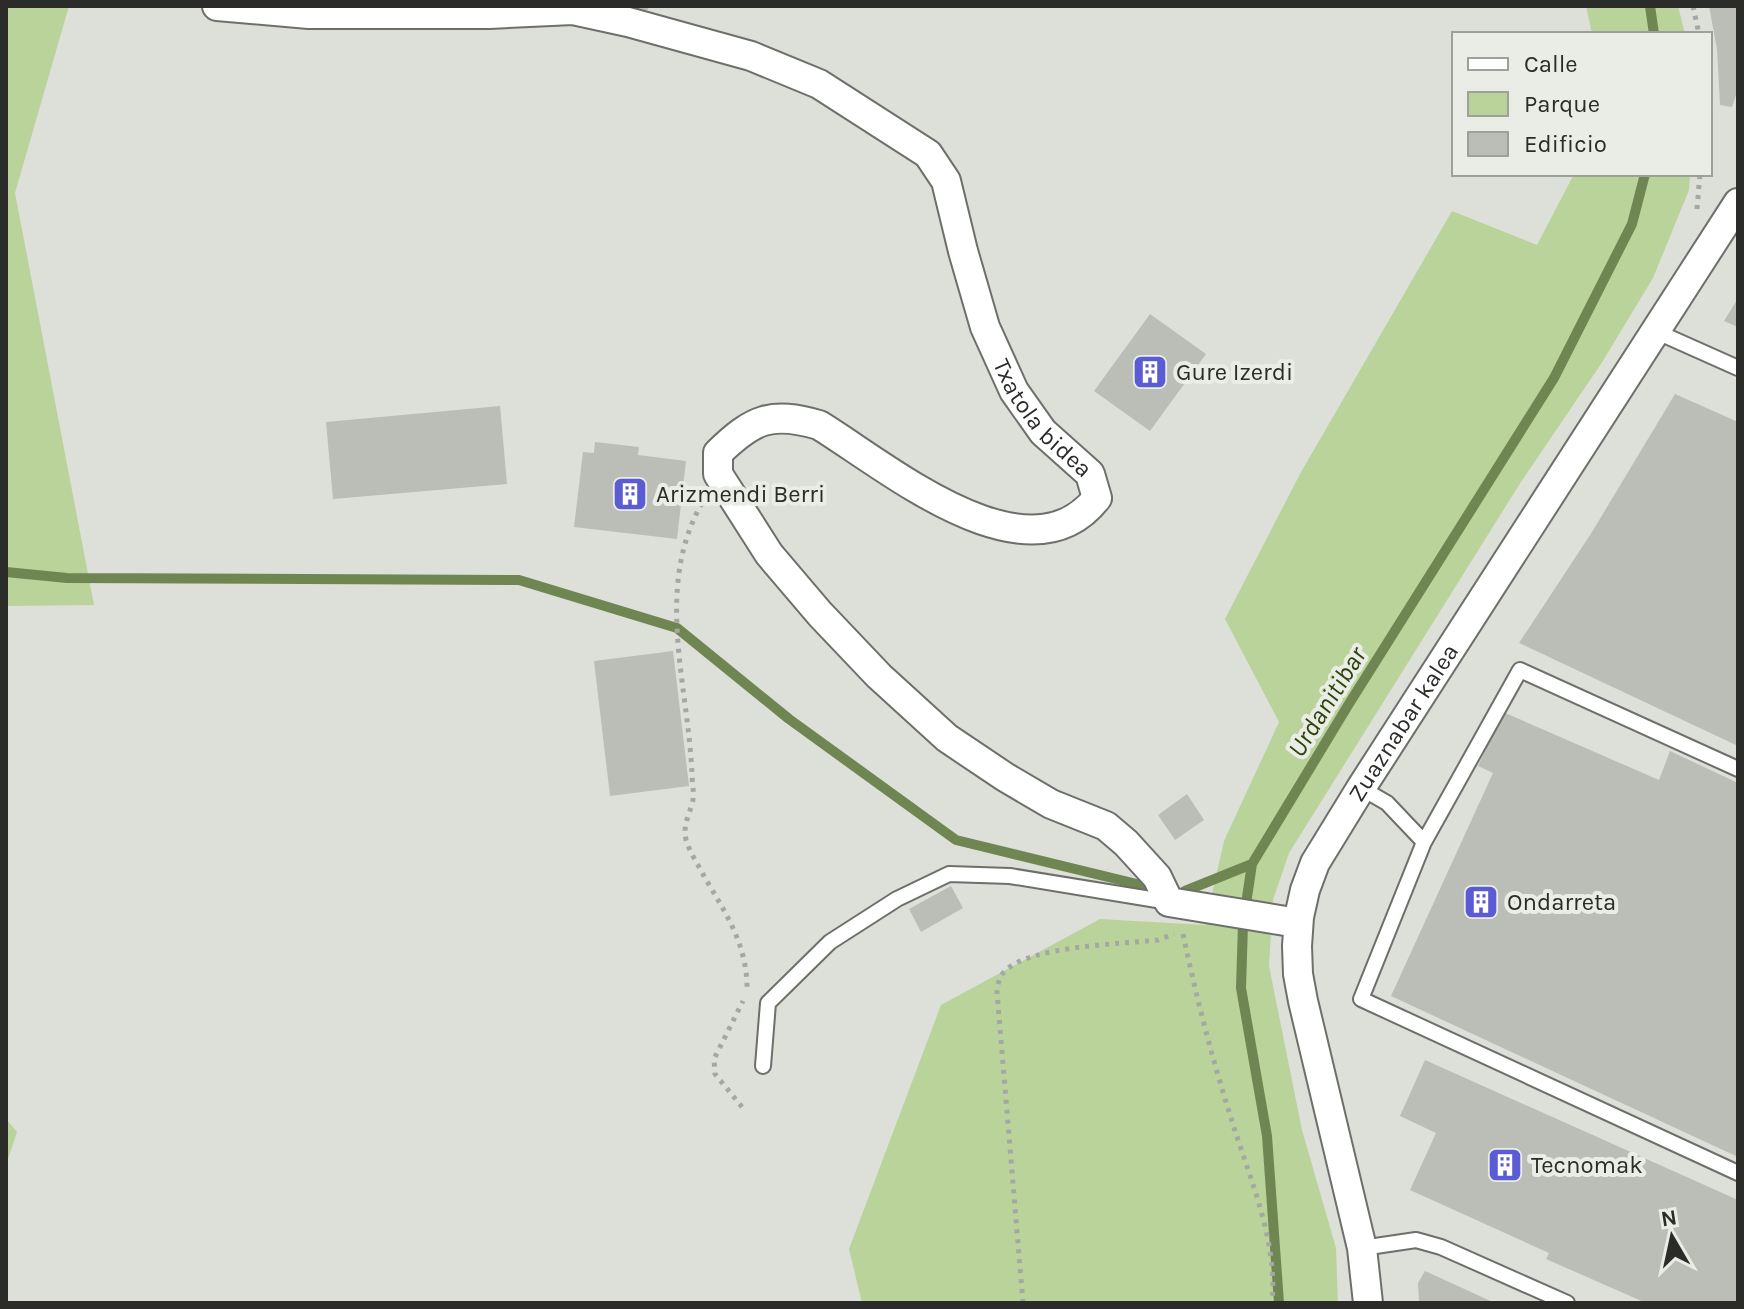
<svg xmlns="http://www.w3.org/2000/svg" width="1744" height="1309" font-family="Karla,sans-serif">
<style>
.green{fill:#b9d39b}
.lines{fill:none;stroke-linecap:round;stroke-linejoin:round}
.stream{stroke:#6f8652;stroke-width:10}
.building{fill:#babeb7}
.service-casing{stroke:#6d706a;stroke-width:18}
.minor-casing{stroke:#6d706a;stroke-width:32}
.path{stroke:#a5a8a2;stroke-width:5;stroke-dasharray:4 6;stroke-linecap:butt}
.service{stroke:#fff;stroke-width:14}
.minor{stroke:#fff;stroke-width:28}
.labels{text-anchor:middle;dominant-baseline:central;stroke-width:8;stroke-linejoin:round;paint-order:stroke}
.poi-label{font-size:24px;fill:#2b2c2a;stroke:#e9ede6;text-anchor:start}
.street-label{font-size:24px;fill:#2b2c2a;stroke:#e9ede6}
.water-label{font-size:26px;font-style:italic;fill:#2e420c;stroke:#e9ede6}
</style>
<rect width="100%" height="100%" fill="#dce0d9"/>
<path class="green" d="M6,6h63l-54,187 79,412 -88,1z
M1586,6h92l7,28h-93z
M1574,174h116l-1,16 -36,88 -52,86 -82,121 -230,368 -16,47 -4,66 33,164 34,118 2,55h-476l-13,-54 92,-244 159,-86 105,6 19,-84 55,-119 -54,-103 75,-145 152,-263 85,34z
M6,1119l11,13 -11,33z"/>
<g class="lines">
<path class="stream" d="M1650,6l4,28
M6,572l61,6 452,2 158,48 112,91 167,121 189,46
M1185,891l67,-27
M1279,1303l-12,-167 -26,-148 2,-64 9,-60 95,-157 207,-329 78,-154 13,-50"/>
</g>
<path class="building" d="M629,6h21l-5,7z
M1709,6h29v83l-6,18 -12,-2 -3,-56z
M1738,298v29l-14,-6z
M1150,314l56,40 -56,77 -56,-40z
M1675,394l63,28v324l-219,-103 73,-111z
M500,406l7,78 -174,15 -7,-77z
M595,442l44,5 -1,8 48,6 -9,78 -103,-12 9,-75 11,1z
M673,651l16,135 -79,10 -16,-135z
M1503,712l156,68 11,-29 68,32v374l-347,-161 102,-223 -15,-7z
M1187,794l17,26 -29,20 -17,-25z
M951,886l12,22 -42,24 -12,-23z
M1425,1060l313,140v103h-92l-100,-44 3,-6 -139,-63 26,-57 -36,-17z
M1425,1271l70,32h-76l-1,-20z"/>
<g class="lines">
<g class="service-casing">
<path id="service" d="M1655,331l83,37
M1738,769l-218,-99 -96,172 -63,157 377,174
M1361,788l26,15 37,39
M763,1066l5,-63 62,-61 67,-43 52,-25 61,2 159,26
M1362,1248l54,-8 25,7 126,56"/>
</g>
<g class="minor-casing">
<g id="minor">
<path id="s1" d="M217,6l92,8h180l84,-4 55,12 123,34 68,28 109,70 18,27 17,70 22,76 29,64 29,41 47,42 7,24c-69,88 -211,-32 -278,-73 -48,-14 -66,-6 -101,28v21l51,80 51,60 59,62 68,62 58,39 46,27 55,22 20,17 31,34 12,25 129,21"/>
<path id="s2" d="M1368,1303l-6,-55 -59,-247 -5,-27 -1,-28 2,-29 6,-27 10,-27 46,-75 377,-585"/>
</g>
</g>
<path class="path" d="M1693,6l6,28
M1697,209l3,-35
M702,503c-48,85 -14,180 -10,271 0,10 3,21 0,30 -4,14 -9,21 -6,36 4,13 13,26 19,38 22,37 43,69 42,113
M1183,934c13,62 29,124 48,184 18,59 47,122 41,185
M742,1107l-27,-33 -1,-15 29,-58
M1023,1303l-26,-311c1,-8 2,-16 9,-22 25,-24 116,-26 152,-30l16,-6"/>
<use href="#service" class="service"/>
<use href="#minor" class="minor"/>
</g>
<defs>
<g id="building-square" transform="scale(1.8)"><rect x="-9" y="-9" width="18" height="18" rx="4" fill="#5b5cd4" stroke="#e9ede6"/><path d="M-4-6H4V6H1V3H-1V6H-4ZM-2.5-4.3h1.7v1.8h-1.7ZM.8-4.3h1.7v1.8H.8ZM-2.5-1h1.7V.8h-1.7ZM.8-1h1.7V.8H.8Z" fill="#fff"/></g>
</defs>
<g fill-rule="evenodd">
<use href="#building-square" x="1150" y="372"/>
<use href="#building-square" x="630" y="494"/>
<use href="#building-square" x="1481" y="902"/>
<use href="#building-square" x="1505" y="1165"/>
</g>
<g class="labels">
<g class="poi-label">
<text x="1176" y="372">Gure Izerdi</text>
<text x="656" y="494">Arizmendi Berri</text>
<text x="1507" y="902">Ondarreta</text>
<text x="1531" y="1165">Tecnomak</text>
</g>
<g class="street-label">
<text stroke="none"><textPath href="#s1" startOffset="1036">Txatola bidea</textPath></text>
<text stroke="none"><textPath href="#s2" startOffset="616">Zuaznabar kalea</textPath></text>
</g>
<g class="water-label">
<text transform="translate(1327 702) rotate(-58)">Urdanitibar</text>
</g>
</g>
<rect width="1744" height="1309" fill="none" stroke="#2b2c2a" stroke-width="16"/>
<rect x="1452" y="32" width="260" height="144" fill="#e9ede6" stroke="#9da09b" stroke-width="2"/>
<rect x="1468" y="58" width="40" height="12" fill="#ffffff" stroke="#9da09b" stroke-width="2"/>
<text x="1524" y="72" font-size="24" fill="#2b2c2a">Calle</text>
<rect x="1468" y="92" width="40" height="24" fill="#b9d39b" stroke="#9da09b" stroke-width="2"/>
<text x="1524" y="112" font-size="24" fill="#2b2c2a">Parque</text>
<rect x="1468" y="132" width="40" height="24" fill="#babeb7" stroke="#9da09b" stroke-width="2"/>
<text x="1524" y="152" font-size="24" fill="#2b2c2a">Edificio</text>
<g transform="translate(1672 1237) rotate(351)" stroke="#e9ede6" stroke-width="6" paint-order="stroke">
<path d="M0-6L14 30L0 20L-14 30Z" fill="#2b2c2a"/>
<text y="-12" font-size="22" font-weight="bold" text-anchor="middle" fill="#2b2c2a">N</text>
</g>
</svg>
